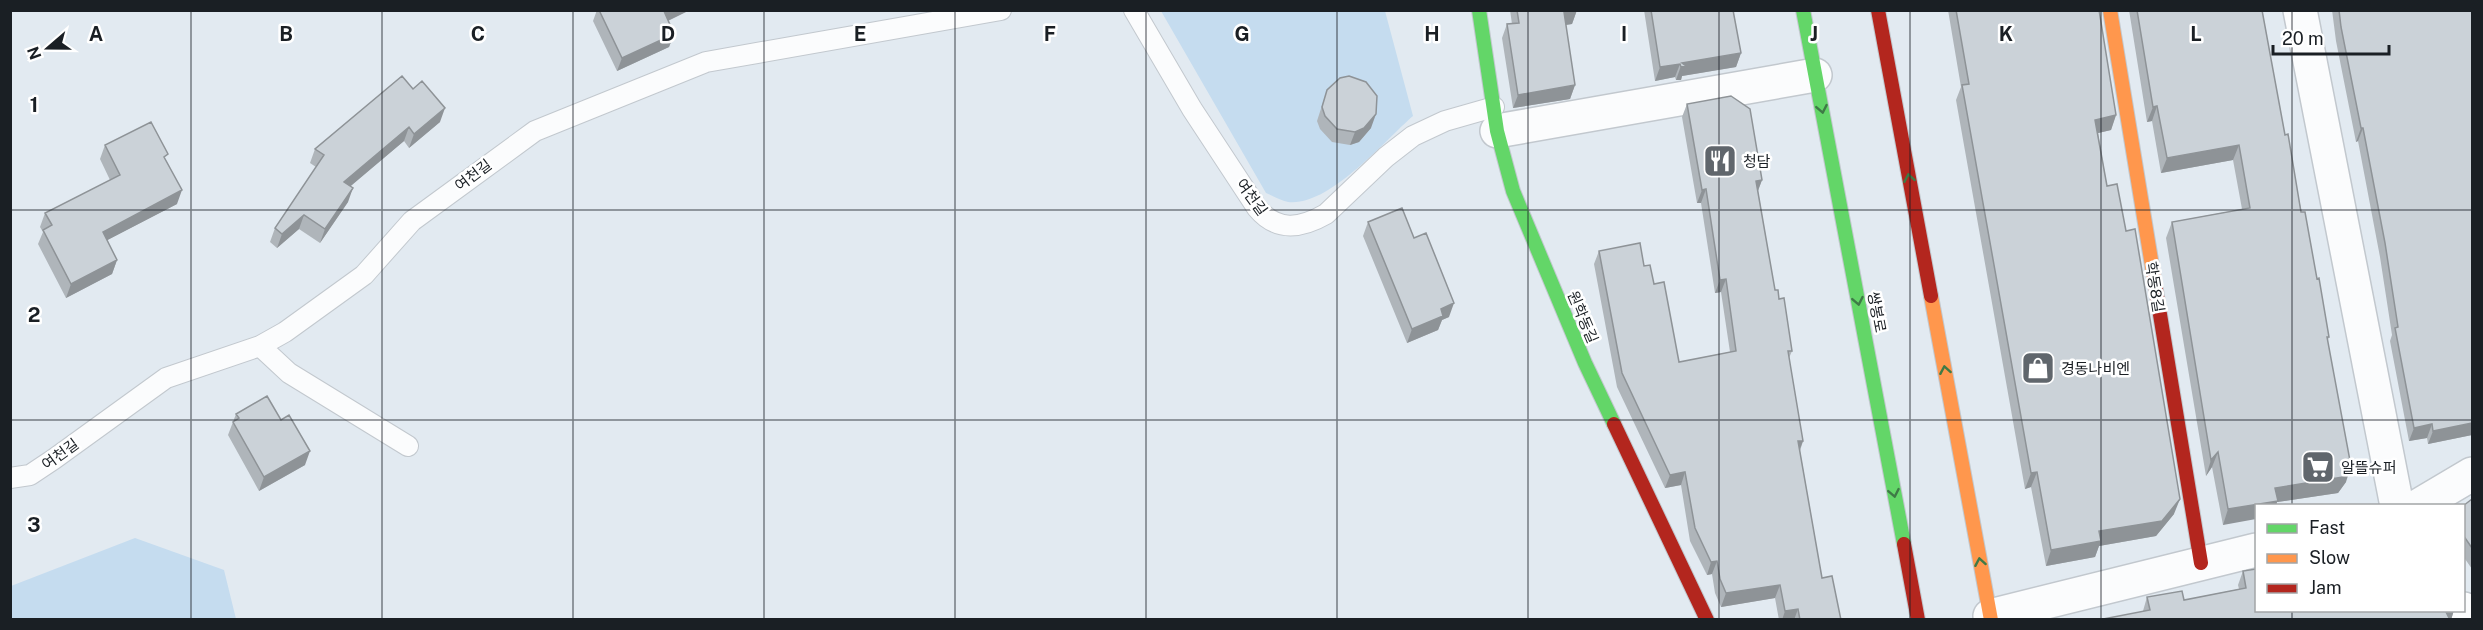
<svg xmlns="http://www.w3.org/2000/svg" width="2483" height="630" font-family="'Public Sans','Noto Sans KR',sans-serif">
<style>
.green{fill:#c5dcef}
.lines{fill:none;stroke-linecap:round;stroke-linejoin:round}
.lane-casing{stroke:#c2c8ce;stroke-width:22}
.street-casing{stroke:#c2c8ce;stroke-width:36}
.fast-casing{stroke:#c2c8ce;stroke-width:16}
.slow-casing{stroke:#c2c8ce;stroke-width:16}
.jam-casing{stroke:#c2c8ce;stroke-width:16}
.lane{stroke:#fbfcfd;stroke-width:20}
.street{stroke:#fbfcfd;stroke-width:33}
.fast{stroke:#63d668;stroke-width:14}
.slow{stroke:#ff974d;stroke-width:14}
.jam{stroke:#b3261e;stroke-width:14}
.wall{fill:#afb5ba}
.shaded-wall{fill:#8e9397}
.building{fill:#cbd2d8;stroke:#8e9397;stroke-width:1.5}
.oneway{stroke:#3e7a46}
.grid{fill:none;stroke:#1a1f24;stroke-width:1.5;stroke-opacity:0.55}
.labels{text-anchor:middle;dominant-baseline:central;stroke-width:5;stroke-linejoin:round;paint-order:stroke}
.poi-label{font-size:15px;fill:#1a1f24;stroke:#fff;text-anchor:start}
.street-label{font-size:15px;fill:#1a1f24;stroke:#fff}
.grid-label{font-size:20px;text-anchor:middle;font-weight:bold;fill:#1a1f24;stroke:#fff;stroke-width:5;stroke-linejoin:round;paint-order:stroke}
</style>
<rect width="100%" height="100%" fill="#e2eaf1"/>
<path class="green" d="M1161,11h224l28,105c-29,25 -84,91 -125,86 -7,-1 -15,-6 -22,-9z
M135,538l89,32 12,49h-225v-33z"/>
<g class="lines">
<g class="lane-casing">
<path id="lane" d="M1134,10l58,99 65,99c20,24 43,21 69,6l60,-57 27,-21 32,-15 49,-14
M260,346l29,27 119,73
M10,478l20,-3 24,-16 112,-81 94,-32 25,-14 79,-57 48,-54 123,-90 171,-69 295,-52"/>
</g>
<g class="street-casing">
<path id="street" d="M2300,10l97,496
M1497,131l318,-56
M2418,506l54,-32
M2464,609l6,11
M1990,616l266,-66"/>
</g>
<g class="fast-casing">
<path id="fast" d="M1479,10l18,121 16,60 72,172 29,61
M1803,10l101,534"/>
</g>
<g class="slow-casing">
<path id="slow" d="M2110,10l44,268
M1931,296l60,324"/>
</g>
<g class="jam-casing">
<path id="jam" d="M1878,10l53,286
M2154,278l47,285
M1614,424l93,196
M1904,544l14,76"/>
</g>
<use href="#lane" class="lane"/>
<use href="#street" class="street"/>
<use href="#fast" class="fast"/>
<use href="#slow" class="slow"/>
<use href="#jam" class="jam"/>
</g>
<path class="wall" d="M597,10h93l-22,11 6,13 -5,13 -52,24 -24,-50z
M1510,10h67l-5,14 -7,1 10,60 -5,14 -57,9 -11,-70 5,-14h5z
M1644,10h89l8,43 -5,14 -54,9 -1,4h-5l-1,-3 -20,4z
M1948,10h151l17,105 -5,15 -13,3 9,53 67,328 -18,22 -57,10 -4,11 -49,9 -15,-79 -6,2 -69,-389 5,-13z
M2129,10h133l23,125 44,202 -2,5 19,140 -8,11 -61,9 -1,4h-20l-33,19 -11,-58 -6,9 -40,-238 6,-16 70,-13 -9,-49 -72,13 -9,-52 -5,1z
M2332,10h140v425l-44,9 -1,-6 -18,3 -19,-100 2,-6 -12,-78 -22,-116 -2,1 -20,-101z
M402,76l38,46 -31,26 -5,-7 -54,45 -2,16 -28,41 -21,-14 -22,19 -7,-6 5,-14 41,-61 -6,-4 5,-14z
M1327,90l44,38 -12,14 -9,3 -18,-3 -12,-13 -3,-8z
M1687,104l75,76 -4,11 17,99 4,9 13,52 -3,7 14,83 -3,10 22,127 19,42h-62l-4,-22 -54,9 -6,-14 -3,-19 -5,1 -17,-34 -9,-56 -16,3 -48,-101 -23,-123 5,-13 45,15 10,18 25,78 51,-10 -9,-60 -6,1 -14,-90h-4l-15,-86z
M105,145l61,15 11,44 -70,36 10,20 -5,14 -46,24 -28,-54 5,-12 -3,-5 5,-14 65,-33 -10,-21z
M1368,222l46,16 35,79 -7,3 -4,10 -31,13 -44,-107z
M236,414l45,6 24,45 -46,26 -31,-56z
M2472,499v70l-9,-13v-50z
M2243,571l13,39h198l-3,10 -308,-9 4,-14 37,3 55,-11 -1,-4z"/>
<path class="shaded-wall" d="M666,10h24l-31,15 5,-14z
M1577,10l-5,14 -13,2 5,-14z
M674,34l-5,13 -52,24 5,-13z
M1741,53l-5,14 -54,9 -1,4h-5l6,-17z
M1680,64l-5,13 -20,4 5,-14z
M1575,85l-5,14 -57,9 5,-13z
M2157,106l-5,15 -5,1 6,-15z
M445,108l-5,14 -31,26 5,-14z
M1376,114l-5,14 -12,14 -9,3 5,-13z
M2116,115l-5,15 -21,5 5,-15z
M409,127l-5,14 -65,55 5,-14z
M2361,128h2l-5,13 -2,1z
M2239,145l-6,15 -72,13 6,-15z
M1762,180l-5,13 -1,-12z
M353,188l-5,14 -28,41 5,-14z
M1706,189l-5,14h-4l5,-13z
M182,190l-5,14 -79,41 5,-13z
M304,215l-5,14 -22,19 5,-14z
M117,260l-5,14 -46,24 5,-14z
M1726,279l-5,13 -6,1 5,-13z
M1454,303l-5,14 -7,3 -4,10 -31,13 5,-14 29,-20z
M2472,423v12l-44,9 5,-13z
M2432,424l-5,14 -18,3 5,-13z
M1798,441h5l-5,13z
M310,451l-5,14 -46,26 5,-14z
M2218,452l-6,15 -6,9 5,-16z
M2351,466l-5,16 -8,11 -61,9 -1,4h-20v13l-33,6 5,-16 47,-21z
M1685,472l-4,13 -16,3 5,-13z
M2037,472l-6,15 -6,2 6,-16z
M2180,499l-6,15 -18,22 -57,10 -4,11 -49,9 5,-16z
M1717,561l-5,13 -5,1 4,-13z
M1780,585l-5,13 -54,9 5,-14z
M1798,609l-4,11h-12l3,-9z
M2442,610h12l-3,10h-13z"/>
<path class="building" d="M599,10h67l-2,1 10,23 -52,24z
M1517,10h59l-12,2 11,73 -57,10 -11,-71 12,-1z
M1651,10h82l8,43 -59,10 4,3 -5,1 -1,-3 -20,3z
M1956,10h143l17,105 -21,5 12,66 10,-2 9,47 9,-2 45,270 -18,22 -63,10 2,10 -50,9 -14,-78 -6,1 -69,-388 7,-1z
M2137,10h125l23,125 3,-1 13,78h4l12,67 2,-1 10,59h-2l24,129 -8,11 -68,11 3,13 -50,8 -10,-57 -7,8 -39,-238 78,-14 -11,-63 -72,13 -10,-52 -4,1z
M2339,10h133v413l-39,8 -1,-7 -18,4 -19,-100 3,-1 -13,-84 -22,-115h-2l-20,-101z
M402,76l11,13 9,-8 23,27 -31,26 -5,-7 -65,55 9,6 -28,41 -21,-14 -22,19 -7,-6 49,-73 -9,-6z
M1349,76l17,6 11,14 -1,18 -12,14 -9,4 -18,-3 -12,-13 -3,-9 5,-17 13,-12z
M1731,96l19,13 12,71 -6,1 19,109h3l1,9 5,-1 8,53h-4l15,90h-5l24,137 10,-2 9,44h-41l-2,-11 -13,2 -5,-26 -54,8 -6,-14 -3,-18 -6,1 -16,-34 -10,-56 -15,3 -48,-102 -23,-122 41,-8 4,23 6,-1 4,19 10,-2 15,80 57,-11 -10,-72 -6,1 -14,-91 -4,1 -15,-86z
M151,122l17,32 -4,3 18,33 -79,42 14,28 -46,24 -28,-54 9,-5 -7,-12 75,-38 -15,-30z
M1402,208l12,30 12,-5 28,70 -13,6 2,7 -31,13 -44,-107z
M267,396l14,24 8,-5 21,36 -46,26 -31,-55 6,-4 -3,-4z
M2472,499v49l-9,-13v-29z
M2256,569v41h189l5,10h-352l52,-10 -3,-13 35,-6 2,9 62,-12 -3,-17z"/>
<defs><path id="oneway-chevron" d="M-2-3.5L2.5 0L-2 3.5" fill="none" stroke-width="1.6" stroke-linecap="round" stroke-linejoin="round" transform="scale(1.5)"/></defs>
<g class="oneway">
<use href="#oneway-chevron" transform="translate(1822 109) rotate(79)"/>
<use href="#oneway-chevron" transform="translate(1909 178) rotate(-100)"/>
<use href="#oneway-chevron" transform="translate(1858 301) rotate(79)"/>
<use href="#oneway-chevron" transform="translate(1945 370) rotate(-100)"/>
<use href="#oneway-chevron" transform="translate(1894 493) rotate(79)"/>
<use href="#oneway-chevron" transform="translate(1980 562) rotate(-100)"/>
</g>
<path class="grid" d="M191,10v610M382,10v610M573,10v610M764,10v610M955,10v610M1146,10v610M1337,10v610M1528,10v610M1719,10v610M1910,10v610M2101,10v610M2292,10v496M10,210h2462M10,420h2462M2292,610v10"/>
<defs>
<g id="restaurant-square" transform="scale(1.725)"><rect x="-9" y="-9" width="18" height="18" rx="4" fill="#60666c" stroke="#fff"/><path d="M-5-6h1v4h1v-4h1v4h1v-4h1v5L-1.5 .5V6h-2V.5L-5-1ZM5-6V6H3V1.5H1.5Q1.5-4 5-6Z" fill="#fff"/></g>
<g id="shop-square" transform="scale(1.725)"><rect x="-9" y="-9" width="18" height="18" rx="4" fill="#60666c" stroke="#fff"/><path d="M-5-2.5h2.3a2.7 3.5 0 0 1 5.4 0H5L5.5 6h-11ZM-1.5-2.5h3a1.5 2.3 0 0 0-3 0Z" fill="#fff"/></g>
<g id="supermarket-square" transform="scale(1.725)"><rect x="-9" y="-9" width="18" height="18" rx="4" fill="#60666c" stroke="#fff"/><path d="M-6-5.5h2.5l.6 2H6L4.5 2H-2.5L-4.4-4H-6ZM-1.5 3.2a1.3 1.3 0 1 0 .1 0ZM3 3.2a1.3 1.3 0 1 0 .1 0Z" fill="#fff"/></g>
</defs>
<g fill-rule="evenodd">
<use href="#restaurant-square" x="1720" y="161"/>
<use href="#shop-square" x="2038" y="368"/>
<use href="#supermarket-square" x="2318" y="467"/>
</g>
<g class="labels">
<g class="poi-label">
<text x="1743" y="161">청담</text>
<text x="2061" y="368">경동나비엔</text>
<text x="2341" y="467">알뜰슈퍼</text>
</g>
<g class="street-label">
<text transform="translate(473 175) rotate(-37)">여천길</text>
<text transform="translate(1252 197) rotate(54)">여천길</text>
<text transform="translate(2155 287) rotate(81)">학동8길</text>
<text transform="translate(1877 312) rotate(79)">쌍봉로</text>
<text transform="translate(1583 317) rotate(67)">원학동길</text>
<text transform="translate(60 454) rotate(-36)">여천길</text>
</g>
</g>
<g class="grid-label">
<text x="96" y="41">A</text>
<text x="286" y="41">B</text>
<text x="478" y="41">C</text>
<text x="668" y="41">D</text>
<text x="860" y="41">E</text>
<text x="1050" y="41">F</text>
<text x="1242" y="41">G</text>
<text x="1432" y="41">H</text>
<text x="1624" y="41">I</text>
<text x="1814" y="41">J</text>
<text x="2006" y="41">K</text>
<text x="2196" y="41">L</text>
<text x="34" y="112">1</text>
<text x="34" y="322">2</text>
<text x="34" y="532">3</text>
</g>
<rect width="2483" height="630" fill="none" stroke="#1a1f24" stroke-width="24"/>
<rect x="2255" y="504" width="210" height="108" fill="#ffffff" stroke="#a3a5a7" stroke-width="1.5"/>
<rect x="2267" y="524" width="30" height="9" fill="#63d668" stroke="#a3a5a7" stroke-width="1.5"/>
<text x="2309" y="534" font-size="18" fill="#1a1f24">Fast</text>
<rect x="2267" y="554" width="30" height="9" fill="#ff974d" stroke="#a3a5a7" stroke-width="1.5"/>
<text x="2309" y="564" font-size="18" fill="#1a1f24">Slow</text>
<rect x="2267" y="584" width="30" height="9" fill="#b3261e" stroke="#a3a5a7" stroke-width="1.5"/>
<text x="2309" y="594" font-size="18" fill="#1a1f24">Jam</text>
<g transform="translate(48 48) rotate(250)" stroke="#ffffff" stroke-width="4.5" paint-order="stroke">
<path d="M0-4.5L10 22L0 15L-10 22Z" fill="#1a1f24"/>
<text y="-9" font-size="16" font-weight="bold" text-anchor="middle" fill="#1a1f24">N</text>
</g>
<path d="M2273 45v9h116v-9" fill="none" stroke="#1a1f24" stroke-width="3"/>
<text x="2282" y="45" font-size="18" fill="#1a1f24" stroke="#ffffff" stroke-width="4.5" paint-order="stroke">20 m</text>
</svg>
